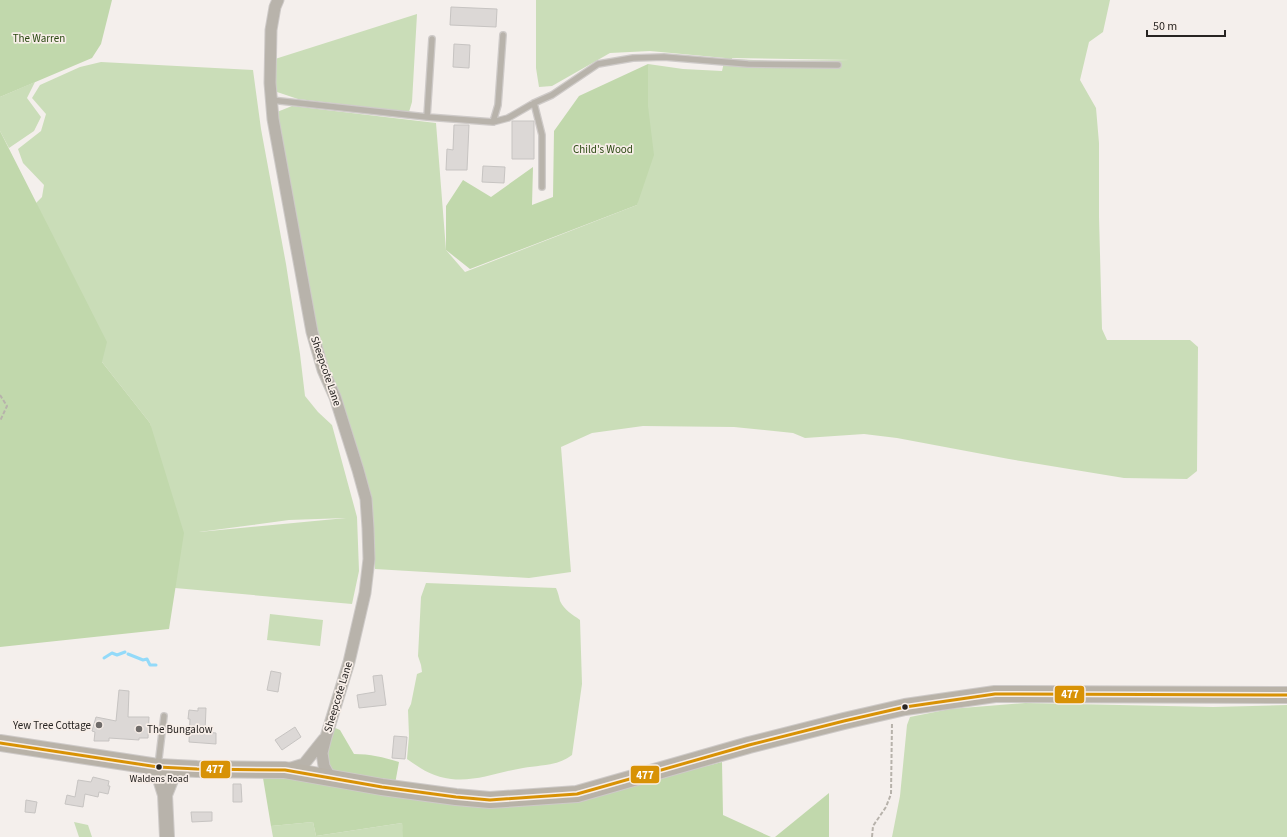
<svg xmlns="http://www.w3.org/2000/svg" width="1287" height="837" font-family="'Source Sans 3',sans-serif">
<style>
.green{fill:#caddb8;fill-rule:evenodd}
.forest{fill:#c1d8ac}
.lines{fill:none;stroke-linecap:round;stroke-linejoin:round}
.stream{stroke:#93daf9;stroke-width:3}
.building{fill:#dcd8d6;stroke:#c7c4c2}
.service-casing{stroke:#cecac8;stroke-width:8}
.minor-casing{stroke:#cecac8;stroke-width:13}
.tertiary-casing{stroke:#cecac8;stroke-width:16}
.secondary-casing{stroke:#cecac8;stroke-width:18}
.path{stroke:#b7b2ab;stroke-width:2;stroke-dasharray:4 2;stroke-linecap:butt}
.service{stroke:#b8b3ab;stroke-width:5.5}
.minor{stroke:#b8b3ab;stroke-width:11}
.tertiary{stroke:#b8b3ab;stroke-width:14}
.secondary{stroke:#b8b2a8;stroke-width:16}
.bus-1-casing{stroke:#f7eee8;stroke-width:6}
.bus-1{stroke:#d89205;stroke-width:3}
.bus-dot{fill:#272422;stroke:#f7eee8;stroke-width:1.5}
.poi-dot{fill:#6f6b69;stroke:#f7eee8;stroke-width:1.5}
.labels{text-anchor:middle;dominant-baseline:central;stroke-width:3.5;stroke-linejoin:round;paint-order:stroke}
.bus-label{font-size:10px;fill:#272422;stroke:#f7eee8}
.park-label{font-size:11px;fill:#2b4812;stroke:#f7eee8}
.street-label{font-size:11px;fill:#272422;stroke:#f7eee8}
.poi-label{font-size:11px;fill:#272422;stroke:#f7eee8;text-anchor:end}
.line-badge{stroke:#f7eee8;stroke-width:1.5}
.badge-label{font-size:11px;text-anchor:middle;font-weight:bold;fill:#fff}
</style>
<rect width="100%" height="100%" fill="#f4efec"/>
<path class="green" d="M536,0h574l-7,32 -14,10 -9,38 16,28 3,35v74l3,112 5,11h83l8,7 -1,124 -10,8 -63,-1 -115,-19 -112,-21 -33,-4 -59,4 -12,-5 -59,-6 -91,-1 -51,7 -31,14 10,125 -42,6 -154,-9 -6,-80 -29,-90 -19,-51 -30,-145 -14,-91 15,-6 144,17 10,127 19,22 172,-67 11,-99v-42l35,5 39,2 3,-13 -75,-7 -40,2 -58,33 -13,1 -3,-19zM732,59v-1l118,2 -77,1z
M417,14l-5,88 -3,10 -111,-13 -24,-8 1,-32z
M101,62l152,8 8,59 25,135 14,90 5,42 13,16 14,13 25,92 2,54 -7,33 -177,-16 -25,-165 -48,-61 -71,-154 11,-11 2,-12 -21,-22 -5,-14 23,-18 5,-17 -14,-16 8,-13 40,-18zM346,518l-147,14 90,-12z
M35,82l-8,16 14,19 -7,14 -25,17 -9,-17v-34z
M426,583l130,5c2,4 3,9 4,13 5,10 12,13 20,19l2,64 -10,71c-14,11 -32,10 -49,13 -25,4 -47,14 -72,11 -18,-2 -30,-10 -44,-20l2,-23 -1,-26 3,-6 6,-30 5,-2 -1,-7 -3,-9 3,-59z
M270,614l53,6 -3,26 -53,-6z
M1025,703l188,4 74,-2v132h-395l8,-41 7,-71 3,-8 40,-8z
M74,822l14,3 4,12h-13z
M313,822l3,14 86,-13 2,14h-131l-2,-11z"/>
<path class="forest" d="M0,0h112l-11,44 -9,14 -92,39z
M648,64v42l6,49 -17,50 -167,64 -24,-19v-44l17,-26 28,17 42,-30 -1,38 21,-8 1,-66 25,-35z
M0,131l107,211 -5,20 48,61 34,110 -15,96 -169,18z
M333,727l7,3 14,24c16,0 29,3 45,8l-4,22 -62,-8 -6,-11 -1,-12z
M722,762l1,53 48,22h-368l-1,-14 -86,13 -3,-14 -42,4 -9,-54 228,33 143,-20z
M829,793v44h-54z"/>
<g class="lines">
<path class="stream" d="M128,654l15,6 4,-1 3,6h6
M104,658l8,-5 5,2 8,-3"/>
</g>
<path class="building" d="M451,7l46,2 -1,18 -46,-2z
M454,44l16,1 -1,23 -16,-1z
M512,121h22v38h-22z
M454,125h15l-2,45h-21l1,-21 6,1z
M483,166l22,1 -1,16 -22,-1z
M271,671l10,2 -3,19 -11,-2z
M382,675l4,30 -27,3 -2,-13 18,-3 -2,-16z
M119,690l10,1 -1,26h21l-1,21h-9v2l-30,-2v3h-15l1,-9 -3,-1 4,-14 20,4z
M198,708h8l-1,24 11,1v11l-27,-2 1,-23h-2l1,-9 9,1z
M295,727l6,10 -19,13 -7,-10z
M394,736l13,1 -2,22 -13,-1z
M93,777l16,4 -1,5h2l-2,8 -9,-2 -1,5 -13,-3 -2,13 -18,-3 2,-9 8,2 3,-17 13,2z
M233,784h8l1,18h-9z
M26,800l11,2 -2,11 -10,-1z
M191,812h21v9l-20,1z"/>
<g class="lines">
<g class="service-casing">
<path id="service" d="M271,100l156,17 66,5 15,-4 26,-15 18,-8 46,-31 35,-6 31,-1 84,7 90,1
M534,103l8,32v52
M427,117l5,-78
M493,122l5,-17 5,-70
M158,766l6,-50"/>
</g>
<g class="minor-casing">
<path id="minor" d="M278,0l-3,7 -4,23 -1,53 3,36 39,213 11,38 12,27 23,73 8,29 2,29 1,31 -4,34 -16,69 -23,75 -4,16 2,13 7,13
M288,769l16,-5 20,-25"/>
</g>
<g class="tertiary-casing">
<path id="tertiary" d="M158,767l1,9 6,19 2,42
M165,795l6,-15 9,-12"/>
</g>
<g class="secondary-casing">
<path id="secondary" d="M0,743l158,24 39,2 88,1 97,17 74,10 34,3 87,-6 172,-49 95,-24 61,-14 90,-13 292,1"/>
</g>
<path class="path" d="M0,395l7,11 -7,15
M872,837l1,-11 13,-19 5,-13 1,-71"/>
<use href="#service" class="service"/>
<use href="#minor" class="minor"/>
<use href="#tertiary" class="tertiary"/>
<use href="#secondary" class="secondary"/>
<g class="bus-1-casing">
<path id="bus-1" d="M0,743l158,24 39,2 88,1 97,17 74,10 34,3 87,-6 172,-49 95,-24 61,-14 90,-13 292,1"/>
</g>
<use href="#bus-1" class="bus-1"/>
</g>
<g class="bus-dot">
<circle cx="905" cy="707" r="3.5"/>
<circle cx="159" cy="767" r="3.5"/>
</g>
<g class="poi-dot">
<circle cx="99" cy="725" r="4"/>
<circle cx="139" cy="729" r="4"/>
</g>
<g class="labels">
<g class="bus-label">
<text x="159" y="779">Waldens Road</text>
</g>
<g class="park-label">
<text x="39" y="38">The Warren</text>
<text x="603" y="149">Child's Wood</text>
</g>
<g class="street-label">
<text transform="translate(326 371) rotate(71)">Sheepcote Lane</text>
<text transform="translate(338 697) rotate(-73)">Sheepcote Lane</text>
</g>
<g class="poi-label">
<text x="91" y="725">Yew Tree Cottage</text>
<text x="147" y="729" text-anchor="start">The Bungalow</text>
</g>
</g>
<g class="line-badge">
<rect x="1054" y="685" width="31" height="19" rx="4" fill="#d89205"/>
<rect x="200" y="760" width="31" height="19" rx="4" fill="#d89205"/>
<rect x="630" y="765" width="30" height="19" rx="4" fill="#d89205"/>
</g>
<g class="badge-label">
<text x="1070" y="698">477</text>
<text x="215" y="773">477</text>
<text x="645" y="779">477</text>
</g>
<path d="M1147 30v6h78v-6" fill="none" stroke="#272422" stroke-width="2"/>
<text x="1153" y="30" font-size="12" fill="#272422" stroke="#f7eee8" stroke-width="3" paint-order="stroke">50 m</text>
</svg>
